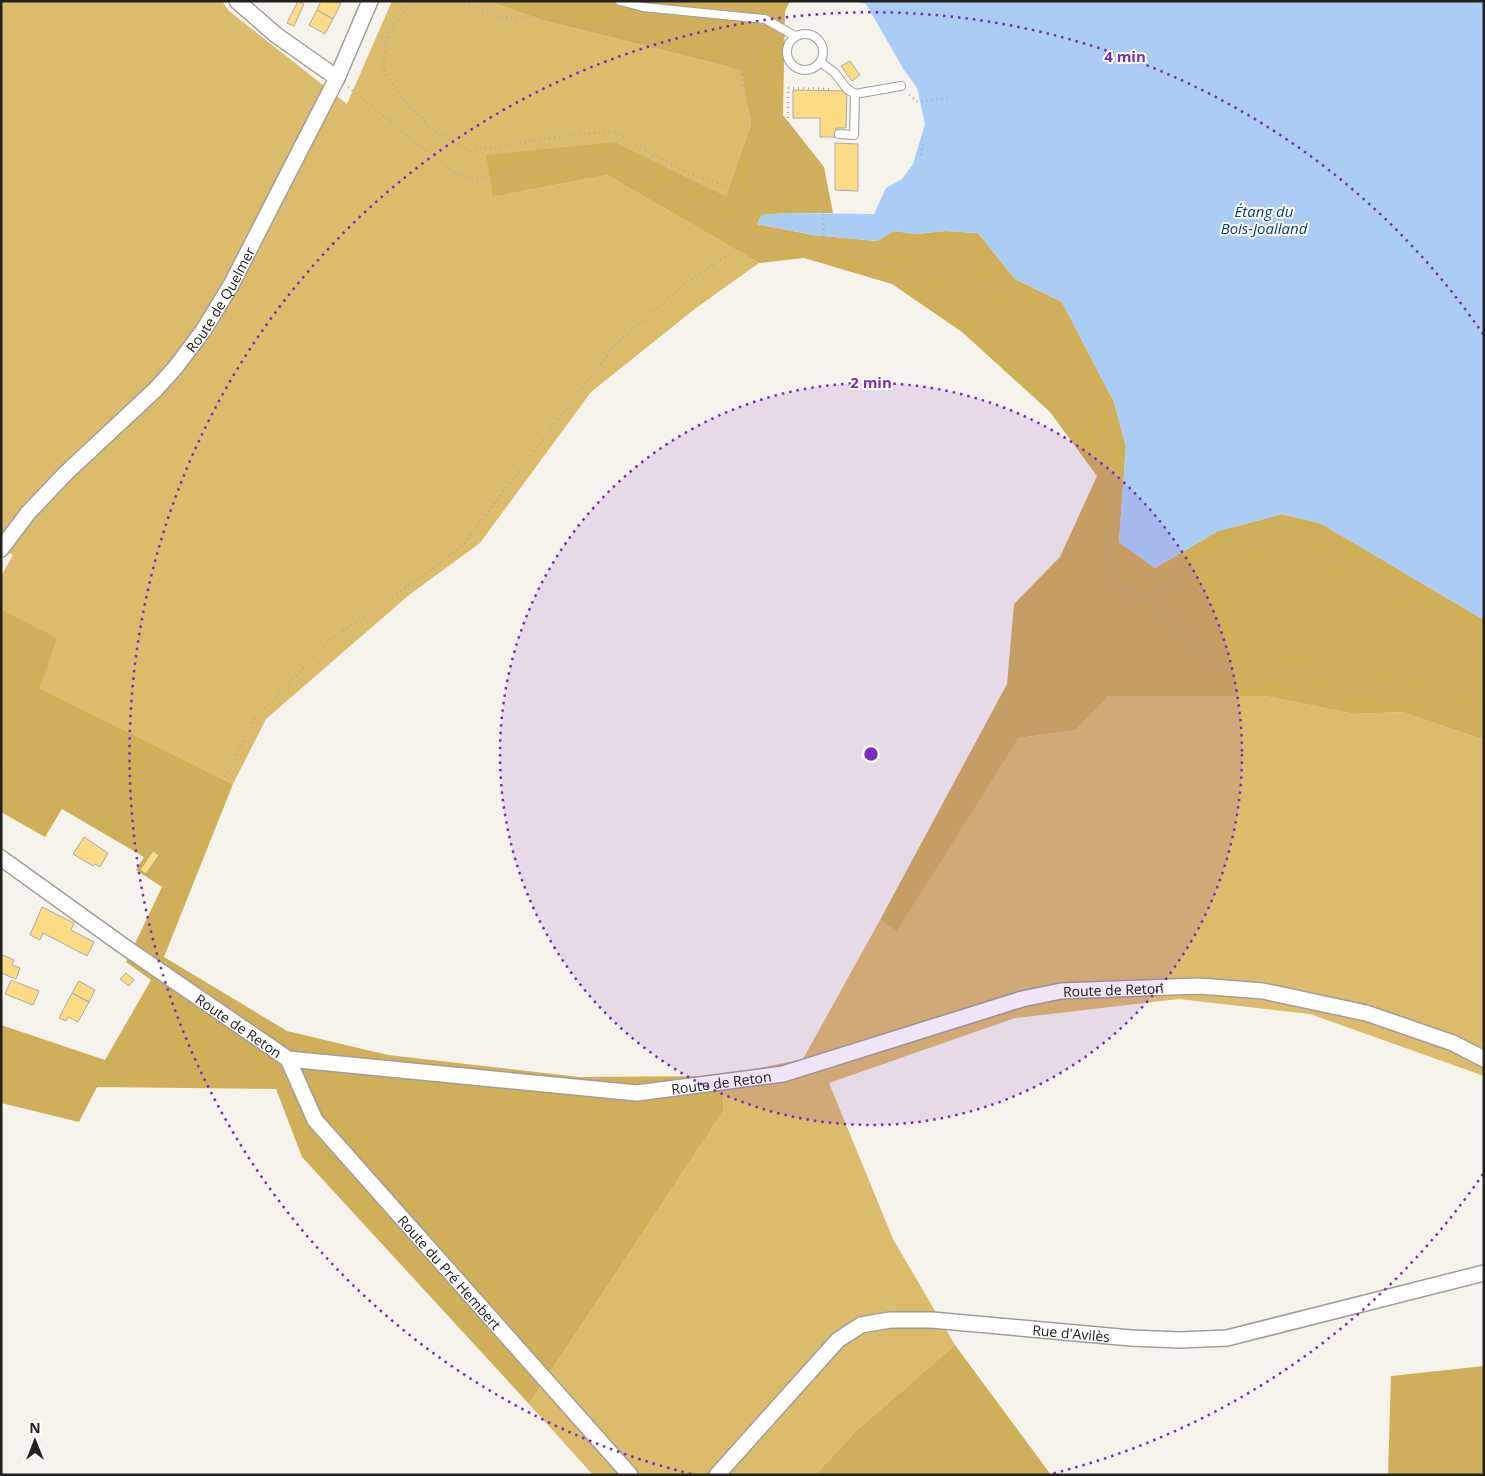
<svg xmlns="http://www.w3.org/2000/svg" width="1485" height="1476" font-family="'Open Sans',sans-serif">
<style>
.green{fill:#dbbc6d}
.forest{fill:#cfaf59}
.water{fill:#abcdf5}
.building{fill:#fcdb85;stroke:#aeaba5}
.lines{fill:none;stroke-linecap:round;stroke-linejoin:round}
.lane-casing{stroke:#a19e98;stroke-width:10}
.street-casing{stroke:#a19e98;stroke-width:18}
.path{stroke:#acaba5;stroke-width:2.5;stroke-dasharray:1 4;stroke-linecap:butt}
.lane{stroke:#fff;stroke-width:8}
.street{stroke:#fff;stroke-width:15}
.ring{fill:none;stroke:#7b2cbf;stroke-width:2.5;stroke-dasharray:2.5 5}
.labels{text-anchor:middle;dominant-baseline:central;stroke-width:4;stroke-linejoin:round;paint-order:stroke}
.street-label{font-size:14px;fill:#22211e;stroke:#fff}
.water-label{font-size:15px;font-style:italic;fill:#04417b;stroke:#fff}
.centre{fill:#7b2cbf;stroke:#fff;stroke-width:2.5}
.ring-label{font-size:15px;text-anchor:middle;font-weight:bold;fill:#7b2cbf;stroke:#fff;stroke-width:4;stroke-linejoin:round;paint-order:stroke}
</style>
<rect width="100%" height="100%" fill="#f5f3ec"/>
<path class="green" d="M1,1h221l7,10 118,93 45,-103h95l58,20 196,49 10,54 -25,72 -110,-54 -123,55 114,-22 152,88 -63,45 -105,84 -111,151 -71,52 -143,124 -33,65 -193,-96 16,-50 -55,-29v-33l12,-21 -12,-7z
M1109,696h156l89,18 48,-2 82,28v336l-174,-62 -131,-15 -164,19 -186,65 64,156 62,106 -97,84 -43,46h-222l-64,-71 195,-294 -3,-34 82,-17 77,-139 17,10 122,-192 57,-8z"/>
<path class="forest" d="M487,1h303l-5,10 -2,104 41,52 9,46h-46l-25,2 -5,9 56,11 64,6 17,-10 22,3 30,-3 32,2 37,46 47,23 52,100 12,44 -7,96 36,26 63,-37 64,-17 40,10 162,96v120l-82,-28 -48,2 -89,-18h-156l-33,34 -57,8 -122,193 -17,-11 127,-236 7,-80 46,-47 37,-81 -47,-64 -88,-80 -70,-48 -88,-26 -45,5 -152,-88 -114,22 -7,-42 130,-13 110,54 25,-72 -10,-54 -196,-49z
M1,609l56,29 -17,50 193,96 -69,173 123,74 101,24 191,22 142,-1 3,34 -195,294 -227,-247 -26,-68 -179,-2 -18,35 -78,-19v-78l104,35 46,-80 -25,-18 36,-75 -26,-17 8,-13 -82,-48 -17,28 -44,-25v-45l2,-3 -2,-1z
M955,1345l96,130h-236l43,-46z
M1484,1366v109h-96l3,-99z"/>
<path class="water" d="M854,1h630v619l-162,-96 -40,-10 -64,17 -63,37 -36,-26 7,-96 -12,-44 -52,-100 -47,-23 -37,-46 -32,-2 -30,3 -22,-3 -17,10 -64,-6 -56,-11 4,-9 26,-2 87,1 12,-26 16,-9 11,-15 12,-40 -8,-36 -13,-18 -38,-66z"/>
<path class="building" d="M298,1l6,3 -10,22 -7,-3z
M321,1l20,2 -8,16 -16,-9z
M317,10l16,9 -8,15 -16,-9z
M850,61l10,14 -8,6 -11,-15z
M793,90l54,1 -1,37h-10v9h-16v-19h-27z
M835,143l23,1v47l-23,-1z
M84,837l24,16 -8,14 -5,-3 -2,2 -20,-12z
M153,851l6,4 -13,19 -6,-4z
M42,907l32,16 -3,7 23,12 -7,14 -44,-23 -3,7 -10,-5z
M3,955l11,5 -2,5 8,3 -4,11 -15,-6v-15z
M126,973l8,7 -5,6 -9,-7z
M11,980l28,11 -6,14 -28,-11z
M79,981l16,9 -6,12 -17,-9z
M72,993l17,9 -11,20 -10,-5 -2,4 -7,-3z"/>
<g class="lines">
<g class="lane-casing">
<path id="lane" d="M620,1l23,6 122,12 30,17
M787 52a18 18 0 1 1 36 0a18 18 0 1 1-36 0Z
M820,62l14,10 13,17 8,5 46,-8
M839,134l15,1 1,-41"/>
</g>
<g class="street-casing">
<g id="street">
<path d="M237,1l39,34 61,43"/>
<path id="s1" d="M1,549l27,-36 39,-41 88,-82 20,-22 28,-37 28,-46 106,-207 33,-77"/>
<path id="s2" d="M1,858l121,87 166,114 349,34 146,-19 239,-75 39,-8 138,-5 64,5 103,22 87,30 31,16"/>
<path id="s3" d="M288,1059l27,61 315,355"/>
<path id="s4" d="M717,1475l121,-135 23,-15 29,-5h42l199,18 49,2 47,-2 257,-65"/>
</g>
</g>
<path class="path" d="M414,1l-8,6 -19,29 -4,32 20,32 29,29 38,22 105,-17 40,-2 73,41 51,17 12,-10 1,-61 -13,-49 -31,-12 -138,-35 -41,-7 -26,2 -42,-17
M762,31l-9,33 6,34 40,43 24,56 1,53
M741,74l12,-10
M348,87l107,87 22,5 128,-22 151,79 68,14 181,41 89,125 17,56 -5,80 15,35c6,2 15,8 21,7 23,-1 45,-27 66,-36 16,-6 36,-10 52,-10 80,0 158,59 224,99
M909,95l9,7 31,-4
M788,128v-40l45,1
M921,155l2,-12
M1141,595l40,38 24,18 13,17 20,2 23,9 20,-8 16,-4 38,10 13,15 23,-1 31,-16 41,3 41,24
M143,943l111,-223 76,-80 101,-70 33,-26 150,-198 68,-60 74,-50"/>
<use href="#lane" class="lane"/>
<use href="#street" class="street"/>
</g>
<circle cx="871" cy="754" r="371" fill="#7b2cbf" fill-opacity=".12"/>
<g class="ring">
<circle cx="871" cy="754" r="371"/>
<path d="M1483 1174A742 742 0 0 1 1051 1474M691 1474A742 742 0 1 1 1483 334"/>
</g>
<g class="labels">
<g class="street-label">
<text stroke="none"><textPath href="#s1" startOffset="334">Route de Quelmer</textPath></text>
<text stroke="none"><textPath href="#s2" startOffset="1191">Route de Reton</textPath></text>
<text stroke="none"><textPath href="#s2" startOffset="291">Route de Reton</textPath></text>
<text stroke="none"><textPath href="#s2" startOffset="786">Route de Reton</textPath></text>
<text stroke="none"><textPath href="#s3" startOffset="270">Route du Pré Hembert</textPath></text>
<text stroke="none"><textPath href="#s4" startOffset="420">Rue d'Avilès</textPath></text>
</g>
<g class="water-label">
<text x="1264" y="211">Étang du<tspan x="1264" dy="17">Bois-Joalland</tspan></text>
</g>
</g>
<circle cx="871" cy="754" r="8" class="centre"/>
<g class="ring-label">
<text x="1125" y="62">4 min</text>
<text x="871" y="388">2 min</text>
</g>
<rect width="1485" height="1476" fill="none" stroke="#22211e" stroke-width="5"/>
<g transform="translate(35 1441)" stroke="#ffffff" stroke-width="4" paint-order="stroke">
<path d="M0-4L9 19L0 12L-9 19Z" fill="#22211e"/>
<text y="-8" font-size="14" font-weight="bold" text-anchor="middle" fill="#22211e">N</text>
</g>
</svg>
